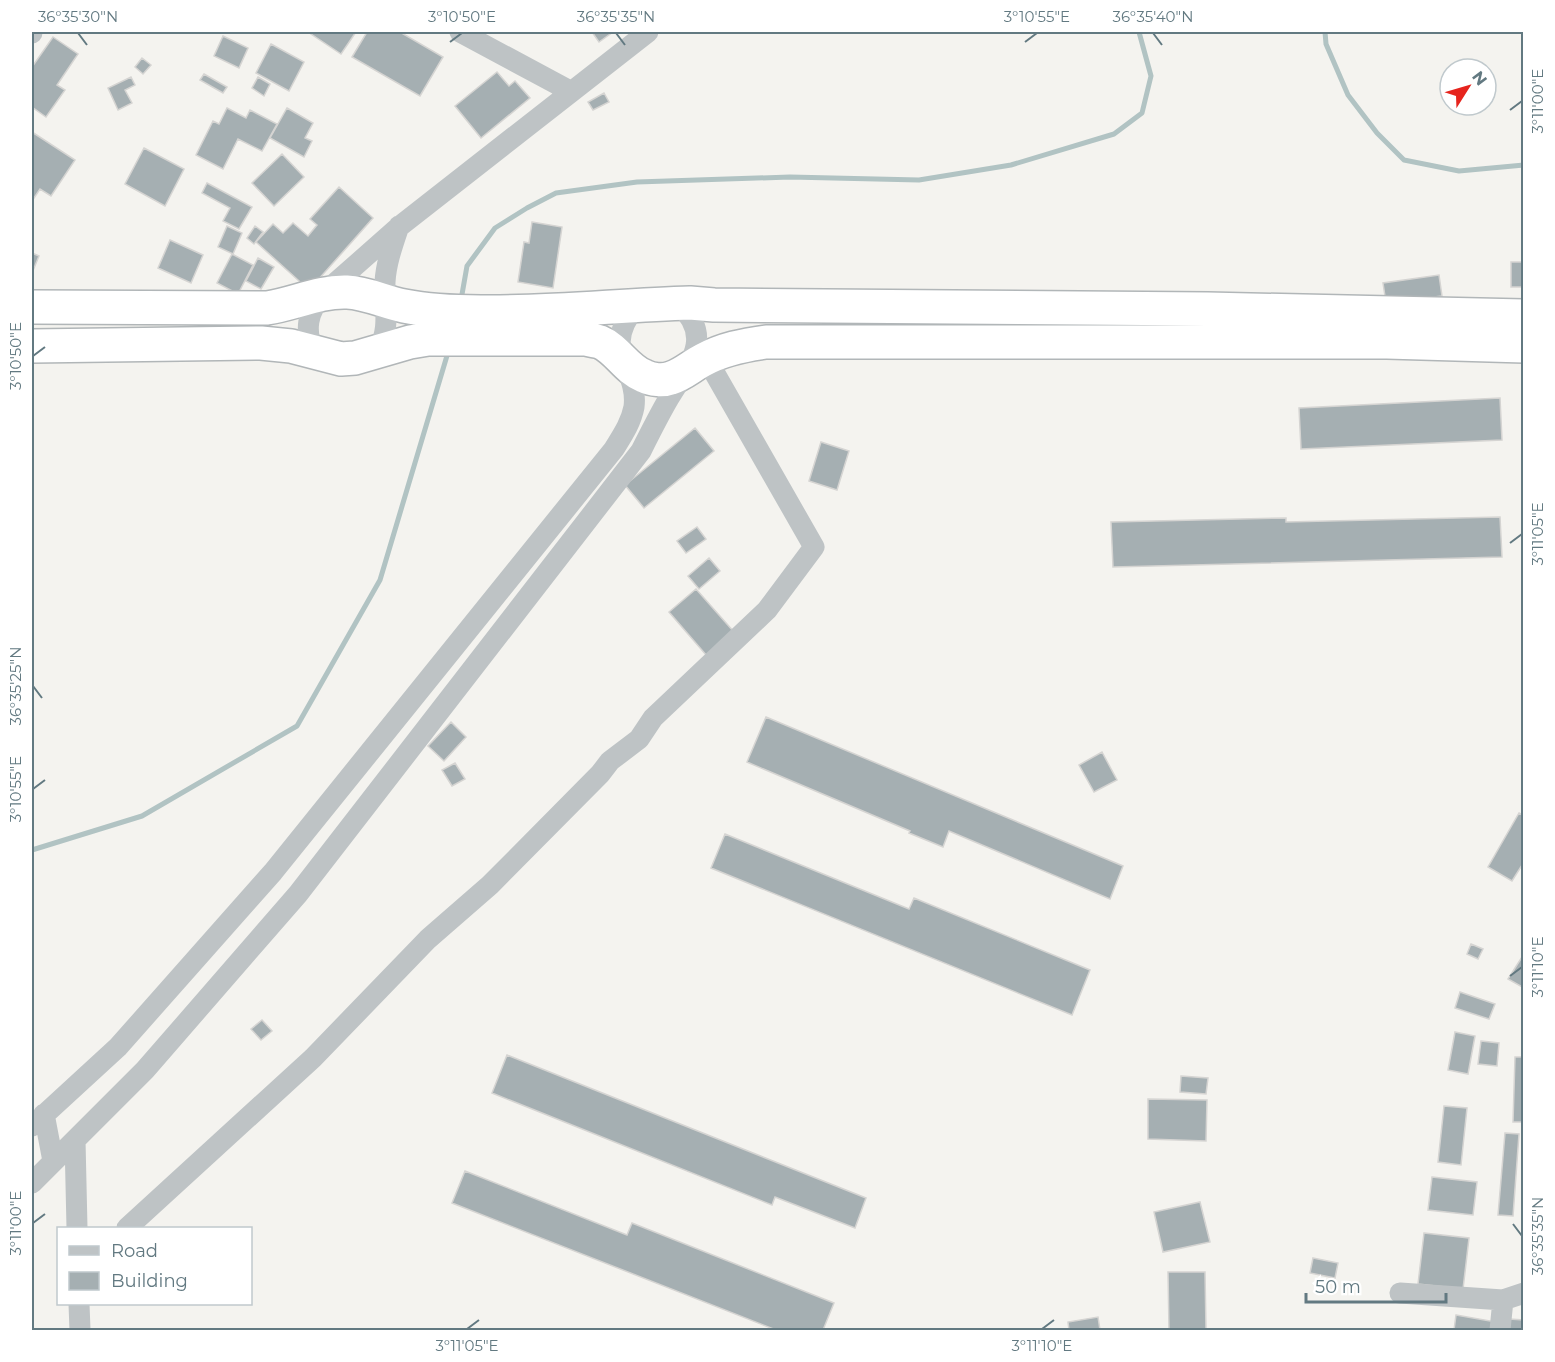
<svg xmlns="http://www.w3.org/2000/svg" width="1555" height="1362" font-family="Montserrat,sans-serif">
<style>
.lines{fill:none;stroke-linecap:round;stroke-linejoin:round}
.stream{stroke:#b1c3c3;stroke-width:5}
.building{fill:#a5afb2;stroke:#d5d4d2;stroke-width:1.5}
.trunk-casing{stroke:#b1b6b8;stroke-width:36}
.minor{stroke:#bec3c5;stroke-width:21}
.trunk{stroke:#fff;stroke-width:33}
.ticks{fill:none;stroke:#627981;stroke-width:2}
.neatline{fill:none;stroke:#627981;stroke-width:2}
.ticks-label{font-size:15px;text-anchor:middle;fill:#627981}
</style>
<rect width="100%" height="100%" fill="#f4f3ef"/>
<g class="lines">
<path class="stream" d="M1325,32l1,12 22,51 29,38 27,27 55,11 65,-6
M461,300l6,-34 28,-38 32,-20 29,-15 81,-11 153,-5 129,3 92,-15 103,-31 28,-21 9,-37 -12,-44
M32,850l110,-34 155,-90 83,-146 69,-231"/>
</g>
<path class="building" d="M308,32h48l-15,22z
M367,32h33l43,25 -23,39 -68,-39z
M592,32h21l-14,10z
M223,36l25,12 -9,20 -25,-12z
M53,37l25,17 -21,31 8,5 -19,27 -14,-10v-40z
M271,44l33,18 -15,29 -33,-18z
M142,58l9,7 -8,9 -8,-7z
M497,72l12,14 6,-5 15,17 -49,40 -26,-32z
M204,74l23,13 -4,6 -23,-13z
M131,77l4,8 -10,5 7,13 -14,7 -10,-22z
M258,77l12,7 -6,12 -12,-8z
M604,93l5,9 -16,8 -5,-8z
M227,108l19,10 4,-8 27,14 -15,27 -24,-12 -15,30 -27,-14 17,-34 6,3z
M287,108l26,15 -8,15 7,3 -8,16 -34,-19z
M32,132l43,28 -24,36 -11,-7 -8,12z
M144,148l40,21 -19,37 -40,-22z
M282,154l22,23 -30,29 -22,-23z
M207,183l45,24 -13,22 -16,-8 7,-13 -28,-15z
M339,187l34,31 -64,72 -53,-48 17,-18 10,9 10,-10 15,13 9,-11 -7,-6z
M532,222l30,5 -9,61 -35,-6 6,-40 5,1z
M227,226l15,7 -9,21 -15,-7z
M255,226l8,6 -9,12 -7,-6z
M170,240l33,15 -12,28 -33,-15z
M32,253l7,3 -7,17z
M232,254l21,11 -15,29 -21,-11z
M258,258l16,9 -13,22 -15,-8z
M1511,262h13v25h-13z
M1439,275l3,21 -56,7 -3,-20z
M1500,398l2,42 -201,9 -2,-41z
M695,428l19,23 -70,57 -19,-23z
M821,442l28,9 -12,39 -28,-9z
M1500,517l2,40 -389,10 -2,-45 175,-4v4z
M697,527l9,12 -20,14 -9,-12z
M709,558l11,13 -21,18 -11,-13z
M696,589l38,43 -27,24 -38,-44z
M766,717l357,149 -13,33 -161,-68 -6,16 -34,-14 1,-2 -163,-69z
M451,722l15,15 -22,24 -16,-15z
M1102,752l15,28 -23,12 -15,-27z
M455,763l10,16 -13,7 -10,-16z
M1519,813l5,3v46l-12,19 -24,-14z
M725,834l184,75 5,-11 176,72 -18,45 -361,-147z
M1471,944l12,5 -5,10 -11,-5z
M1522,957h2v31l-16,-9z
M1460,992l35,12 -6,15 -34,-11z
M262,1020l10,11 -11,9 -10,-11z
M1455,1032l20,4 -7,38 -20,-4z
M1481,1041l18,2 -2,23 -19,-2z
M507,1055l359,143 -11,30 -80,-31 -3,8 -280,-112z
M1515,1057h9v65h-11z
M1181,1076l27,2 -2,16 -26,-2z
M1148,1099l59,1 -1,41 -58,-2z
M1444,1106l23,2 -6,57 -23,-3z
M1505,1133l14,1 -6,82 -15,-1z
M465,1171l162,64 5,-12 202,80 -11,27h-47l-324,-127z
M1432,1177l45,5 -4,33 -45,-5z
M1200,1202l10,40 -47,10 -9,-40z
M1424,1233l45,5 -6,51 -45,-5z
M1313,1258l25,5 -3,15 -25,-5z
M1168,1272h37l1,58h-37z
M1456,1315l40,7 -1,8h-41z
M1098,1317l2,13h-31l-1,-8z
M1509,1319l15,1v10h-15z"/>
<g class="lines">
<g class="trunk-casing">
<path id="trunk" d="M32,307l235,1c27,-4 52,-17 80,-16 20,1 37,10 57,14 25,5 51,6 77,6 70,1 140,-7 209,-9l24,2 494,4 316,7
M32,346l229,-3 30,3 50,13 14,-1 55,-16 18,-3h158c5,1 10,2 14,3 17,7 26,27 44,34 8,4 19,5 27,2 11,-3 22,-13 32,-18 20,-11 41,-15 63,-18h621l137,4"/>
</g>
<path class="minor" d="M460,32l110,59
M32,33v-1
M378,352c13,-26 6,-43 7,-70 1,-19 8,-38 14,-56
M314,353c-10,-23 -7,-41 10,-60l76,-67 248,-194
M44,1114l9,47
M32,1126l86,-79 155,-175 341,-423c8,-13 17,-26 20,-42 5,-40 -35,-55 2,-101
M75,1140l2,88
M32,1183l113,-113 153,-176 343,-443c9,-18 18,-36 28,-53 20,-33 46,-62 9,-94
M127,1228l186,-170 115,-119 62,-54 110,-111 10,-13 29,-22 14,-21 114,-108 47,-63 -108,-189
M1400,1293l103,7 21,-7
M79,1304l1,26
M1500,1330l3,-30"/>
<use href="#trunk" class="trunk"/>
</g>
<path class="ticks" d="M78,33l9,12M616,33l9,12M1153,33l9,12M450,42l12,-9M1025,42l12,-9M1510,110l12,-9M33,356l12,-9M1510,543l12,-9M33,686l9,12M33,789l12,-9M1510,976l12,-9M33,1223l12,-9M1513,1224l9,12M467,1329l12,-9M1042,1329l12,-9"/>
<rect width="1555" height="1362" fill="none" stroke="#ffffff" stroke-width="66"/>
<rect x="57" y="1227" width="195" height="78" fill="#ffffff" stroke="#c0c9cd" stroke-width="1.5"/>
<rect x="69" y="1246" width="30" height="9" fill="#bec3c5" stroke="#c0c9cd" stroke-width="1.5"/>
<text x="111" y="1257" font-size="18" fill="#627981">Road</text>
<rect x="69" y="1272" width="30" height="18" fill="#a5afb2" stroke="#c0c9cd" stroke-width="1.5"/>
<text x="111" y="1287" font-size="18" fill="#627981">Building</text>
<g transform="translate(1468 87) rotate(53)"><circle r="28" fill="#ffffff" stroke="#c0c9cd" stroke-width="1.5"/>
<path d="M0-4.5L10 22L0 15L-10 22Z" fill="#e6241d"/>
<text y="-9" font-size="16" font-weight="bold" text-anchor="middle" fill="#627981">N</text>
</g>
<path d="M1306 1293v9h140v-9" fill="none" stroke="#627981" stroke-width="3"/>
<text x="1315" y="1293" font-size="18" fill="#627981" stroke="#ffffff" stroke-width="4.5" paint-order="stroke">50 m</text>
<rect x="33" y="33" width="1489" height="1296" class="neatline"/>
<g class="ticks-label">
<text x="78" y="22">36°35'30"N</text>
<text x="462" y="22">3°10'50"E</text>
<text x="616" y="22">36°35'35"N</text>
<text x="1037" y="22">3°10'55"E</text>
<text x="1153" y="22">36°35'40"N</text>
<text transform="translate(1538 101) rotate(-90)" y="5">3°11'00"E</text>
<text transform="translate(16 356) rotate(-90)" y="5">3°10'50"E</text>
<text transform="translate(1538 534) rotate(-90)" y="5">3°11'05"E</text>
<text transform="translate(16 686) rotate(-90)" y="5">36°35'25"N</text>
<text transform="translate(16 789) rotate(-90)" y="5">3°10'55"E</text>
<text transform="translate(1538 967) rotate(-90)" y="5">3°11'10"E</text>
<text transform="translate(16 1223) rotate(-90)" y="5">3°11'00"E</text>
<text transform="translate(1538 1236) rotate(-90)" y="5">36°35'35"N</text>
<text x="467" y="1351">3°11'05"E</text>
<text x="1042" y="1351">3°11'10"E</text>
</g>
</svg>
